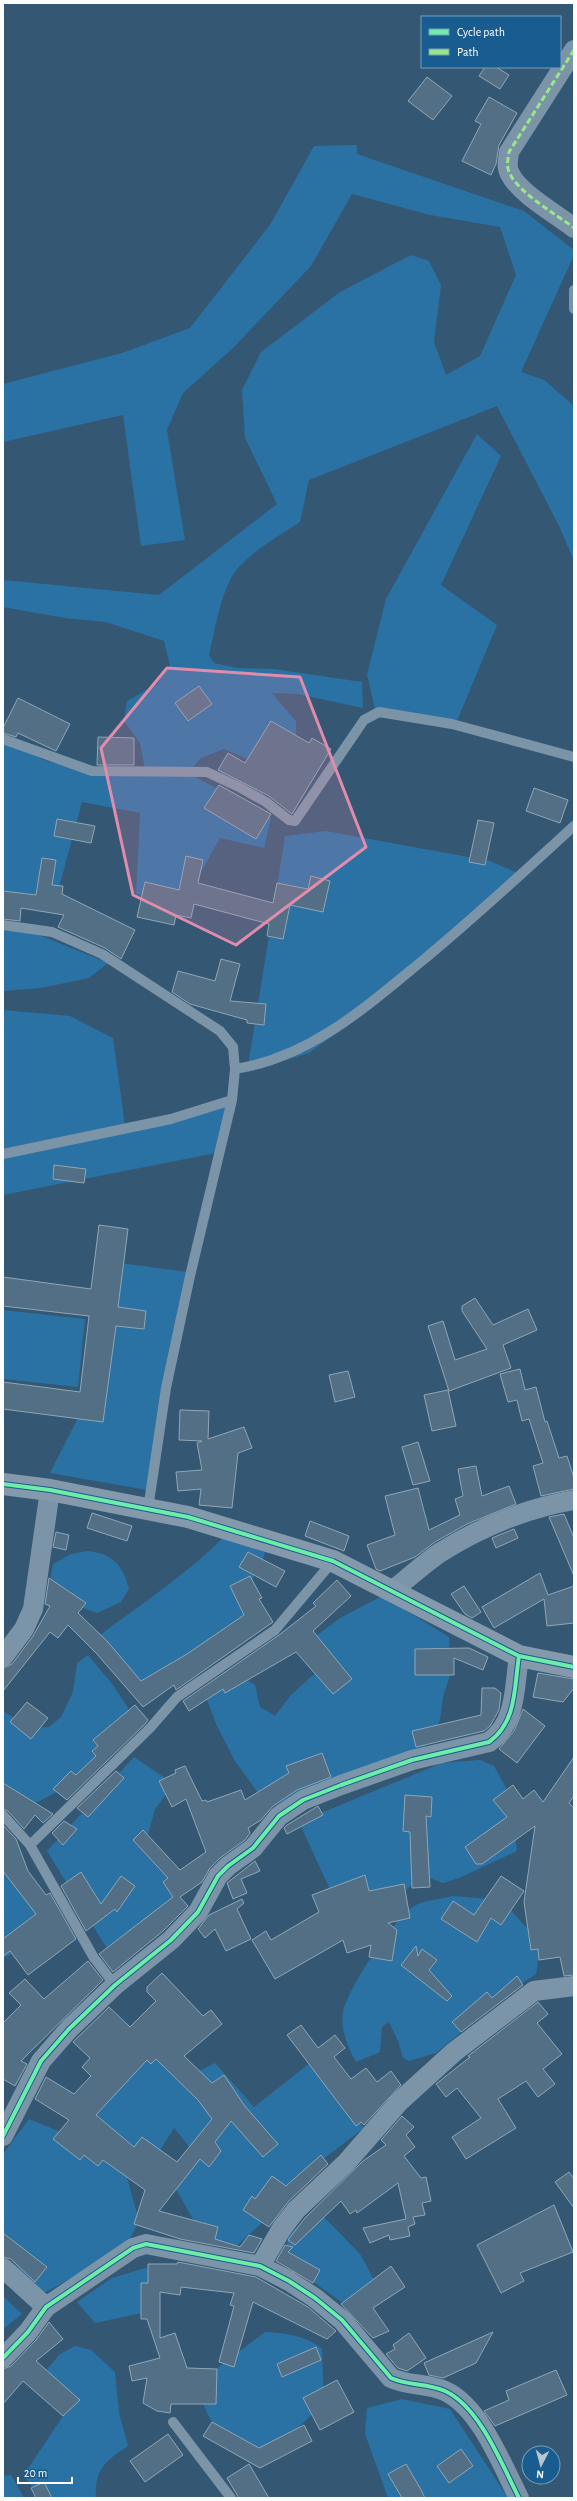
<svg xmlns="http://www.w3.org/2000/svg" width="577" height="2501" font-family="'Alegreya Sans',sans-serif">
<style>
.green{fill:#2a71a4}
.building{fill:#526f85;stroke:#90a6b5;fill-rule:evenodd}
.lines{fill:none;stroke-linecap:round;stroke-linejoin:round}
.lane{stroke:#7b94a8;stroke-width:10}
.street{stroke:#7b94a8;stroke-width:20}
.secondary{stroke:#849aac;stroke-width:22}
.quiet{stroke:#98e88a;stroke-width:3;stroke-dasharray:6 3;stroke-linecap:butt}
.cycleway-casing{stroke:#195c8f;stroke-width:6}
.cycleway{stroke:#6deda7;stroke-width:4}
.marked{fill:#e08cad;fill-opacity:0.2;stroke:#e08cad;stroke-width:3;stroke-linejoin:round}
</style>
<rect width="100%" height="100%" fill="#345874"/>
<path class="green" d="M357,145v9l167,57 50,39v5l-53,117 23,8 30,26v155l-14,-33 -63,-122 -188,74 -9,42c-21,14 -56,33 -69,56 -12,23 -16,52 -22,77l5,8 23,5 37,1 88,13 1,26 -65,-14 -26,-1 24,28v19l-19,25 -32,-7 -21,-9 -23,9 -13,15 83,45 -7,30 -44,-10 -36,65 -48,-9 4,-81 -58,-11 -25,93 -54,11v-164l41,18 50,14 52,1 -6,-32 -16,-22 3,-20 30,-17 13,-18 -6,-25 -58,-19 -41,-4 -62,-11v-27l156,15 118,-91 -32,-66 -3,-48 19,-38 79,-60 71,-37 18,6 12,24 -7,57 12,33 34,-19 36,-81 -16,-48 -70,-12 -78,-21 -41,72 -77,81 -51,46 -16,37 18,110 -44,6 -18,-131 -120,27v-58l119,-31 68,-25 80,-103 44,-79z
M477,434l24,22 -60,129 56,40 -40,96 -82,-12 -8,-34 19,-76z
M326,831l164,30 33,14 -161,140 -53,38 -62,19 38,-236z
M3,930l34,4 71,29 -19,15 -48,10 -38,3z
M3,1010l67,6 43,22 13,95 51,-11 50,-17 -11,48 -213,42z
M112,1262l76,10 -41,218 -97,-17 33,-65z
M3,1310l82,9 -7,68 -75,-8z
M228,1533l38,16 -6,19 -15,22 13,29 -118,74 -44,-55c45,-34 93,-65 132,-105z
M88,1551c25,3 35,14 41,38l-8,13 -24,11 -28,-10 -21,-11 5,-28 18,-10z
M382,1596l67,41 1,38 -7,22 -3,23 -17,31 -82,28 -72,29 -34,-47 -19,-37 -11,-30 32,-21 18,12 5,22 15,9 16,-21 33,-30 -15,-24 31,-23z
M88,1655l25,30 22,34 -61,64 -48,25 -23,-6v-91l27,17 19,-1 12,-10 12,-25 4,-29z
M134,1757l40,27 -19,25 -9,33 31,43 -8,35 -55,40 -67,-109z
M480,1760l14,6 17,31 6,54 -58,27 -16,5 -21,-8 -36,34 -48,-2 -39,-85 143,-59z
M3,1852l48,84 -48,22z
M453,1896l48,4 40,43 -5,31 -24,16 -76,63 -27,8 -6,-3 -5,-17 -9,-19 -7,5 -2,25 -24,10c-8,-15 -16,-32 -13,-50 4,-22 52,-95 71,-106 10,-6 27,-7 39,-10z
M141,2048l45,30 29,-15 39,44 61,-48 49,69 -58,44 -34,22 -7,26 -33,30 -30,-15 -30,-53 24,-27 -22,-27 -24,38 -65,-51z
M29,2119l41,17 55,34 14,51 -15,29 -84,45 -37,-45v-96z
M318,2211l42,43 20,37 -26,20 -70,-50 5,-28z
M145,2268l10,6 -4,37 -56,12 -18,-21 35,-24z
M3,2296l19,18 -19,15z
M265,2332c20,1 42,4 57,17l2,54 -47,45 -37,-2 -23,-16 -10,-17 -5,-14 10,-27z
M75,2346l16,4 24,22 4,41 9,33c-22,14 -34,24 -32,52h-54l-19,-22 40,-60 -22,-39 18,-22z
M402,2399l48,10 58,89h-120l-23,-64 2,-26z
M11,2475l13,23h-21v-22z"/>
<path class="building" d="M485,67h11l13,8 -9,14 -21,-13z
M427,77l25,19 -19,24 -25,-19z
M489,97l28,16 -18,32 -3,19 -5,11 -29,-14 19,-37 -6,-3z
M199,686l13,18 -24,17 -13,-18z
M18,698l52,26 -14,27 -38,-18 -2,4 -13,-4v-5z
M271,721l38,22 3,-5 19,11 -39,65 -23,-18 -51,-26 10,-17 17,10z
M98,737l36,1v27h-37z
M219,785l52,29 -15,25 -52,-31z
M534,788l34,12 -8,23 -34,-12z
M57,819l38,7 -4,17 -37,-7z
M478,820l16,3 -9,42 -16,-3z
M186,856l17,4 -5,23 75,20 4,-20 31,6 3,-13 19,5 -7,31 -33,-7 -7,34 -16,-3 2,-12 -75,-20 -3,14 -15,-3 -2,10 -37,-8 8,-35 34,8z
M42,858l14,2 -4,25 11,1 -1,8 73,36 -14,29 -16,-11 -47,-21 6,-12 -43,-7 -1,13 -17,-2v-28l33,4z
M221,959l19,5 -10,37 36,3 -2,21 -17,-2v-3l-57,-16 -18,-12 6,-21 37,10z
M54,1165l32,4 -2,14 -31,-4z
M99,1225l29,4 -10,78 28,4 -2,18 -28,-3 -13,96 -100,-13v-27l77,10 9,-76 -86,-10v-29l88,12z
M475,1298l18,27 35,-16 9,21 -34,15 8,23 -62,23 -21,-65 15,-5 12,39 32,-11 -25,-38v-5z
M520,1369l5,21 11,-3 9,35 2,-1 12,37 8,-2 7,22v11l-33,7 -8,-30 10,-3 -14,-44 -7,2 -5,-21 -9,2 -8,-28z
M348,1371l7,26 -20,5 -6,-27z
M448,1390l8,36 -24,5 -8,-36z
M180,1410l29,1 -1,28 36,-12 8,21 -14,5 -6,55 -33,-3 2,-16 -23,2 -2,-19 26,-2 -5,-27 5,-2 -23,-1z
M418,1442l12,39 -17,4 -11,-38z
M476,1466l6,30 27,-10 7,18 -49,20 -32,18 -20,15 -35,14 -4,-2 -9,-24 28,-10 -10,-39 33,-8 11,42 31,-15 -5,-16 8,-3 -5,-27z
M92,1513l40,13 -5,15 -40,-13z
M564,1514l10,24v38l-25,-59z
M310,1521l39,15 -5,15 -39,-15z
M514,1529l4,9 -22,10 -4,-10z
M56,1532l13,3 -3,15 -13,-3z
M248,1552l37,19 -9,16 -37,-20z
M540,1573l8,22 26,-9v37l-27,3 -3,-27 -50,29 -12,-21z
M250,1576l12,22 -3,1 14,23 -97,68 -2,-5 -31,22 -46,-53 -29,-29 -10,13 -8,-6 -47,59v-23l9,-4 21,-28 17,-30 -5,-2 4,-26 37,25 -8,10 29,28 34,40 46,-27 57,-39 -14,-29z
M337,1580l14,16 -38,35 39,48 -19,15 -37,-42 -71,41 -2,-4 -34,22 -6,-10 96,-66 37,-29 -3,-3z
M464,1586l17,26 -9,6 -7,-4 -14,-20z
M469,1648l19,9 -5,13 -29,-12v17h-39v-26z
M538,1673l36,6v9l-11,14 -30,-5z
M482,1688h13l6,5 -2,17 -9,16 -6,5 -68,16 -4,-16 69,-16z
M27,1702l21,16 -17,21 -21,-17z
M135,1705l13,15 -3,4 -78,76 -14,-11 18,-18 5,4 20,-19 -4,-5 6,-5 -5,-6z
M523,1709l22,17 -28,37 -18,-14 15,-18z
M322,1753l9,24 -34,13 -24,16 -12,14 -13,8 2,5 -5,7 -25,18 -10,10 -8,14 -22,15 8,9 -25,25 -50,41 -14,-18 74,-57 -10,-15 5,-4 -35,-38 10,-10 37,40 26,-18 -20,-53 -14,8 -13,-26 17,-8 -1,-3 10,-4 17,35 4,-1 1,2 34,-12 4,10 44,-27 -3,-7z
M574,1757v39l-5,7 5,5v167l-10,1 -4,-19 -21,3 -1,-11 -7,1 -7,-48 11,-76 -53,38h-6l-11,-17 42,-30 -14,-17 20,-15 10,14 11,-9 9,12z
M116,1771l8,7 -36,39 -11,-9z
M3,1783l21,13 29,18 -10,9 -8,-8 -11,14 -16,-18 -5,-2z
M405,1795l27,2 -1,20 -5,-1 4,71 -18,1 -2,-56 -7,-1z
M318,1806l5,9 -36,19 -3,-6 3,-3z
M64,1821l13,8 -14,16 -11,-12z
M3,1825l13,14 12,32 18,24 4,-2 26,46 -48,36 -18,-24 -7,5v-17l33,-25 -33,-43z
M255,1861l5,10 -19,8 6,14 -14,6 -6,-16z
M81,1872l20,32 20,-28 14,10 -18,26 -2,-3 -29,22 -25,-45z
M365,1875l4,16 35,-7 6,34 -22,5 9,7 -5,31 -23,-4 2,-12 -24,8 -4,-13 -68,39 -23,-39 14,-9 5,9 48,-28 -7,-17z
M501,1876l23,15 -23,34 -10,-7 -14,24 -36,-23 12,-18 21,14z
M242,1899l2,4 -7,6 14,30 -25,12 -11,-22 -10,9 -7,-9 11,-14z
M416,1946l2,10 4,-7 15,11 -8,10 23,26 -5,5 -46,-36z
M88,1961l15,19 -82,81 6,3 -12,22 -12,-7v-56l18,-18 -12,-12 16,-14 19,20z
M162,1973l41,43 8,-6 11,14 -38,32 28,27 12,-8 20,30 34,39 -15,13 -32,-36 -16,21 6,9 -12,16 -9,-8 -41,52 59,16 -3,12 25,8 9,-12 13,4 -8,14 -74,-14 -46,-15 11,-34 -42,-30 -5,6 -14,-11 -4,5 -27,-21 16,-19 -34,-21 11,-22 28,17 17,-18 -9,-9 8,-9 -17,-16 36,-35 21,20 26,-26 -9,-9v-5zM156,2059l42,41 14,19 -35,43 -35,-25 -8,10 -38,-32 51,-55 4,4z
M517,1976l6,9 -62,47 -9,-10 35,-30 5,6z
M538,2002l10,12 -11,9 25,31 -19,15 12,15 -17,13 -12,-16 -28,18 18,29 -50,31 -14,-22 29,-19 -24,-30 -11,9 -10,-13 34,-27 -2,-1z
M301,2025l17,23 17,-13 10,13 -11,9 17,22 15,-11 11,14 14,-11 10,14 -37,40 -3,-3 -5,4 -69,-91z
M402,2116l12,11 -8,8 9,12 -11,9 17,22 5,-1 5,24 -9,2 3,12 -12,2 2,7 -7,3 2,9 -20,4 -1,-5 -19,8 -7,-15 43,-9 -8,-36 -41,30 -1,-3 -6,4 -9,-13 -46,44 -7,-5 17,-22 58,-57 23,-16 -5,-5z
M321,2155l7,9 -40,38 -19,25 -26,-17 9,-14 3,3 17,-23 14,10z
M569,2172l5,7v29l-19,-26z
M554,2205l19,47 -53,21 4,8 -23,12 -24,-48z
M3,2233l44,34 -12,15 -24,-23 -8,-2z
M285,2245l8,2 -5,5 32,18 -7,13 -37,-22z
M178,2262l78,15 52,30 28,24 -9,8 -74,-37 -19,65 -15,-5 15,-56 -4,-1 4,-12 -53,-6 -1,8 -20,-3v46l15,-5 12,35 30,1 -1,35h-45l-1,9 -13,-2 -14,-8 4,-25 -15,3 -3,-15 31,-8 -13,-39h-6v-36h7v-19h29z
M391,2266l14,21 -32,21 16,23 -16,7 -32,-34z
M49,2322l14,17 -27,22 44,39 -17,16 -40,-35 -20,23v-35l8,-3 25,-26z
M493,2332l-17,31 -33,15 -14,-3 -5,-12z
M409,2333l17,25 -19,13 -9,-3 -12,-14 9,-5 -2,-4z
M316,2347l5,13 -39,17 -5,-13z
M556,2370l11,25 -72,31 -11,-15 25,-11 -3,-9z
M337,2380l17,32 -34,18 -17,-32z
M212,2422l47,26 45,-23 8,16 -52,27 -57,-32z
M168,2434l15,21 -38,27 -15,-21z
M461,2449l12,17 -24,17 -12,-17z
M249,2464l20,34h-30l-12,-20z
M406,2464l14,24 5,10h-23l-14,-24z
M44,2482l8,16h-16l-5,-10z"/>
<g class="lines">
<path class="lane" d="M574,290v19
M3,739l89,32 115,1 32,15 27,15 23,18 6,1 69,-101 15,-8 73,12 122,33
M3,925l49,7 50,22 118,77 13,16 2,22 -3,31 -42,176 -24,112 -18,121
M235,1069c74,-11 131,-62 187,-108 52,-43 102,-89 152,-135
M3,1154l168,-35 61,-19
M3,1815l27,30
M115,1985l-21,-27 -64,-113 120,-117 27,-31 98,-67 58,-69
M173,2422l58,76"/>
<path class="street" d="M574,50l-65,102c-1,7 -3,15 1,22 10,20 46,40 64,54
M393,1590c16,-12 31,-27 48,-38 40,-25 87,-44 133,-52
M3,1657l21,-28 9,-20 17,-119
M3,2136l38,-75 28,-32 46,-44 56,-45 27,-28 20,-36 10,-10 25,-18 26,-32 24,-16 38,-15 71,-25 77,-18c28,-20 25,-54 30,-86
M260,2266l22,-38 14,-18 50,-47 54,-62 54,-49 80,-61 40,-5
M3,2268l43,39
M3,2358l25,-26 18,-25 87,-59 13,-4 114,22 29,15 26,17 27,22 49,58c17,8 36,5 54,13 35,16 57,74 74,107"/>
<path class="secondary" d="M3,1484l47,6 138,27 145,44 186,95 55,11"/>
<path class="quiet" d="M574,50l-65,102c-1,7 -3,15 1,22 10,20 46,40 64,54"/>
<g class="cycleway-casing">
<path id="cycleway" d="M3,1484l47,6 138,27 145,44 186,95 55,11
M3,2136l38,-75 28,-32 46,-44 56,-45 27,-28 20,-36 10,-10 25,-18 26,-32 24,-16 38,-15 71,-25 77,-18c28,-20 25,-54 30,-86
M3,2358l25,-26 18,-25 87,-59 13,-4 114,22 29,15 26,17 27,22 49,58c17,8 36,5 54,13 35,16 57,74 74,107"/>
</g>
<use href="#cycleway" class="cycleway"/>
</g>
<path class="marked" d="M167,668l133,9 66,170 -130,98 -103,-50 -32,-147z"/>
<rect width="577" height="2501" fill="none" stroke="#ffffff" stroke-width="8"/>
<rect x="421" y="16" width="140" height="52" fill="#195c8f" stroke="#759dbc"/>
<rect x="429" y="29" width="20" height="6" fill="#6deda7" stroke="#759dbc"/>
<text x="457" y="36" font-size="12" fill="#ffffff">Cycle path</text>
<rect x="429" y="49" width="20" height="6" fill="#98e88a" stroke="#759dbc"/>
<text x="457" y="56" font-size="12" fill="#ffffff">Path</text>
<g transform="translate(541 2465) rotate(186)"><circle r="19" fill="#195c8f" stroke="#759dbc"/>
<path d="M0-3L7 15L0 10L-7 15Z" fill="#b8c5ce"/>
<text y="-6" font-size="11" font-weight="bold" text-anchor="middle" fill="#ffffff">N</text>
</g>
<path d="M18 2477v6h54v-6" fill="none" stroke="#ffffff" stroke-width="2"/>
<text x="24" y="2477" font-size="12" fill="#ffffff" stroke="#195c8f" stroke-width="3" paint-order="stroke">20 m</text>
</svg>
